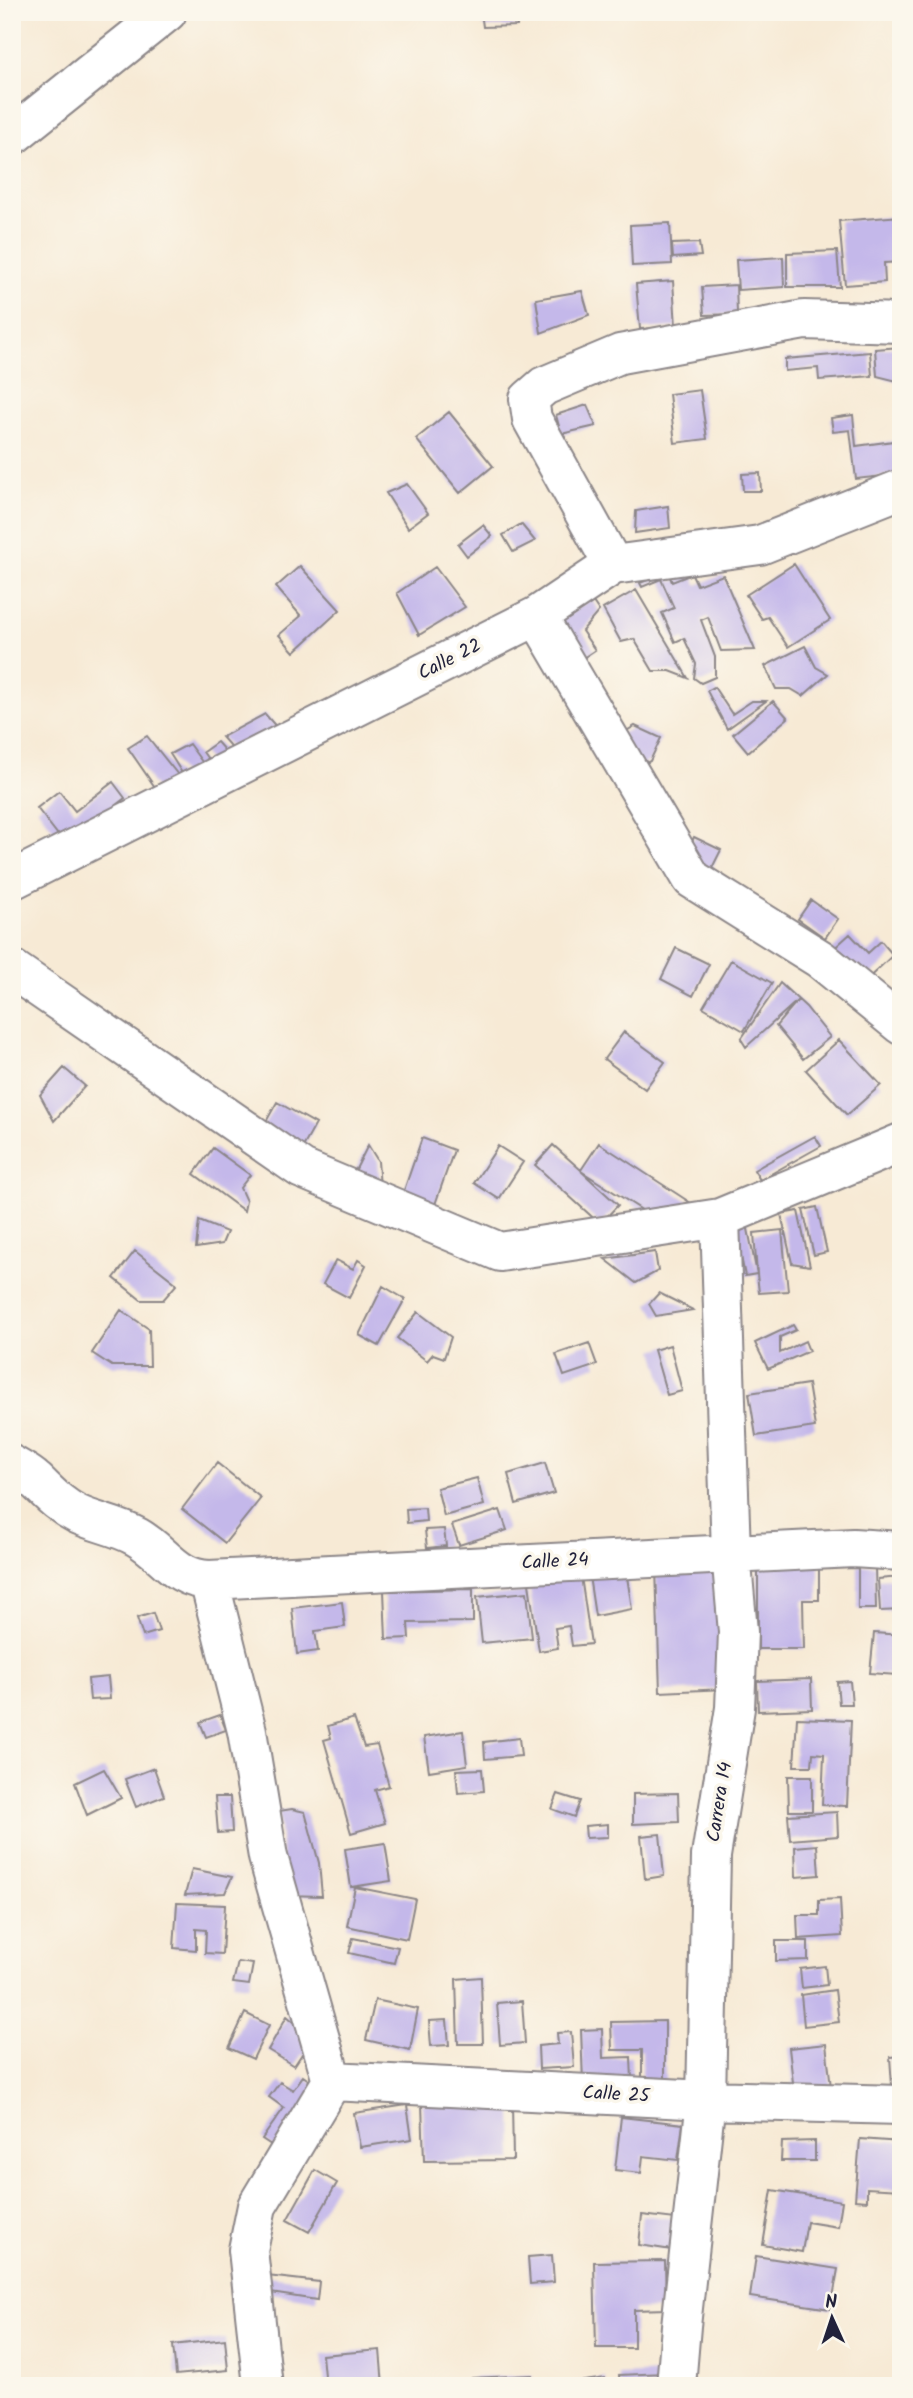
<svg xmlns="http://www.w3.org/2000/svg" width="913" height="2398" font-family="Kalam,sans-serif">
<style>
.building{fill:#c4b8ea}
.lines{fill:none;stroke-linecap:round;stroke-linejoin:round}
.minor-casing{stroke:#8c8688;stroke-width:42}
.minor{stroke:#fff;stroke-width:38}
.labels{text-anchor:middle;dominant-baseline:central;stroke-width:7;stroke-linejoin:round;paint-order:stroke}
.street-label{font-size:19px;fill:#22223b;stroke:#fbf7ec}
</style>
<rect width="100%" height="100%" fill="#fbf7ec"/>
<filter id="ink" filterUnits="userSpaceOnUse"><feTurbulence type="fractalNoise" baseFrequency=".0143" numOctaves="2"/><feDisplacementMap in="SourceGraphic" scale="14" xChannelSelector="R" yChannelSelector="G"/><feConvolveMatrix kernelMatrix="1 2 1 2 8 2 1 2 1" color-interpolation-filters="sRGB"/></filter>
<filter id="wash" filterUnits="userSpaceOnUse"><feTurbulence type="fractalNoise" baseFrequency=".00686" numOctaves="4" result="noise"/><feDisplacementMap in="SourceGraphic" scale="28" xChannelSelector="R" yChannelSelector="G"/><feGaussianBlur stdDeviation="1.57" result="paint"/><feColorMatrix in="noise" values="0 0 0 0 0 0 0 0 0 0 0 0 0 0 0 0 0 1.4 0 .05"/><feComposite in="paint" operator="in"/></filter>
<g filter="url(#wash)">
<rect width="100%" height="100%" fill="#f7ead5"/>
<g id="blocks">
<path class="building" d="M481,12h36v14l-34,1z
M901,216v46l-17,1 1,19 -40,3 -6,-64z
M670,223l2,41 -40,2 -2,-41z
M699,243l2,13 -28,2 -1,-14z
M837,251l3,36h-53v-34z
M783,257l1,30 -46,3 -2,-30z
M673,281l3,46 -36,2 -4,-45z
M736,285l1,29 -33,1 -2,-28z
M582,291l7,24 -48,18 -5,-34z
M901,347v35l-24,-6 -2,-27z
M870,352l2,24 -53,4 -1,-12 -33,3v-12z
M700,390l7,49 -32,4 -6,-49z
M587,405l9,21 -35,8 -5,-19z
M449,412l44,54 -33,27 -44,-54z
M853,415l3,31 45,-6v34l-45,5 -6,-49 -17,2 -2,-14z
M760,473l1,18h-18l-1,-17z
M407,484l21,29 -20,15 -22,-35z
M668,506l2,22 -35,5 1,-22z
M521,524l14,17 -22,11 -10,-17z
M483,525l9,11 -25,20 -9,-12z
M794,564l36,56 -42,27 -20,-30 -6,2 -16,-24z
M300,566l40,44 -46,42 -15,-17 22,-19 -25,-29z
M435,567l30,40 -46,28 -22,-42z
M668,572l4,10 20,-8 5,11 26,-10 32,75 -34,1 -13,-34 -7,3 14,37v20l-14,6 -7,-5 2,-14 -12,-26 -9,4 -13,-29 12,-5 -13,-29 -19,8 -2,-4z
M636,590l52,88 -18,-7h-17l-19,-32 -13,3 -18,-33z
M591,599l8,12 -17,20 13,19 -18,12 -26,-35z
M805,646l11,21 12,7 -25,22 -12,-7h-15l-11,-23z
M714,687l18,27 20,-13h14l-39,28 -20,-38z
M773,701l15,17 -40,34 -15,-18z
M265,714l14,16 -42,24 -15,-17z
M635,726l26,12 -11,23 -13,7 -19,-32z
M147,736l35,44 -23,13 -31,-45z
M217,742l15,17 -17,10 -12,-17z
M189,744l19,26 -19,14 -19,-30z
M113,782l12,16 -60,46 -28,-36 22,-17 16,20z
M694,837l27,13 -13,26 -22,-22z
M811,900l27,19 -13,19 -27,-19z
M850,934l18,19 13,-12 12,14 -32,30 -31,-33z
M676,948l33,16 -16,32 -32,-17z
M731,960l41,23 -28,48 -41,-24z
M780,983l26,24 24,30 -27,22 -27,-33 22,-26 -52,47 -5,-8z
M624,1032l41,30 -20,27 -41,-30z
M839,1040l42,45 -34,30 -41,-45z
M64,1068l21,18 -31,35 -14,-26z
M277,1102l39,22 -19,34 -39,-22z
M815,1136l6,10 -61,34 -6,-10z
M422,1138l32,12 -22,63 -32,-11z
M599,1143l92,60 -35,16 -75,-48 37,34 -18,19 -65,-59 18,-20 28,25z
M368,1145l10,16 2,26 -31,-4z
M498,1146l25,16 -24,37 -25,-16z
M213,1148l37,27 -10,13 6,13 -2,10 -50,-37z
M817,1207l10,45 -13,3 -11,-45z
M798,1211l12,55 -18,-3 -11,-49z
M746,1219l11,55 -3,-41 28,-3 6,61 -29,2 -2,-19 -12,2 -11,-54z
M199,1221l28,11 -5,12 -26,4z
M135,1251l42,33 -14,16h-22l-27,-22z
M655,1252l3,19 -22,12 -31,-24z
M336,1260l17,9 5,-9 8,5 -17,33 -26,-14z
M383,1286l22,13 -26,47 -20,-11z
M659,1293l34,17 -37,6 -7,-12z
M121,1310l28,19 1,37h-38l-20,-13z
M418,1312l33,25 -7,21 -11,-4 -6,7 -30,-23z
M793,1325l3,5 -16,7v16l25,-12 4,10 -41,18 -13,-26z
M589,1343l8,22 -33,11 -8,-22z
M670,1345l12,46 -15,4 -13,-45z
M808,1384l7,43 -59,9 -7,-43z
M217,1463l44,35 -36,45 -43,-34z
M545,1463l9,30 -38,11 -8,-30z
M477,1478l7,27 -40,11 -7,-28z
M425,1508l1,13 -19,2 -1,-14z
M500,1510l7,20 -48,15 -7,-20z
M444,1529l2,17 -19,2 -2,-18z
M819,1561v39h-16l1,49h-46v-87z
M875,1565l1,44h-18v-43z
M720,1566l5,123 -65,3 -4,-124z
M580,1570l11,74 -19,2 -3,-20 -14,2 3,20 -19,3 -11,-74z
M626,1570l6,39 -37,7 -6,-40z
M901,1577v33l-21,1 -2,-32z
M473,1589v33l-65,1 1,15 -23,1 -2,-48z
M527,1592l5,46 -50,5 -5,-46z
M342,1602l3,25 -30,4 3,20 -21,3 -5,-46z
M153,1613l6,18 -16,5 -6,-18z
M874,1633l27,2 -4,40 -27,-2z
M108,1677l2,22 -20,1 -2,-21z
M811,1679l1,30 -54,2 -1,-30z
M850,1681l2,23h-13l-2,-22z
M220,1715l6,15 -20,7 -6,-15z
M354,1718l10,29 13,-2 12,41 -14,4 10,33 -34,10 -27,-93 7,-2 -3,-12z
M797,1718l54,2 -4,86 -25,-1 2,-51 -11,-1 -1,13h-18z
M463,1731l4,34 -38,6 -5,-34z
M519,1738l2,18 -36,3 -1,-17z
M154,1768l10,28 -28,11 -11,-28z
M104,1769l17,29 -34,17 -12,-32z
M482,1769l2,22 -26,2 -2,-23z
M788,1776h24v35h-23z
M678,1793l1,29 -46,2v-30z
M558,1794l22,7 -6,16 -22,-8z
M215,1797h15l2,35 -14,1z
M292,1809l13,3 14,51 3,33 -37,-1 -6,-84z
M837,1812l1,24 -48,4 -2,-25z
M608,1824v13l-22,1 -1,-12z
M660,1834l4,42 -19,3 -4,-43z
M385,1843l6,38 -40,6 -6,-38z
M817,1845l2,30 -23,2 -1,-30z
M192,1869l40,8 -7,16 -40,2z
M355,1887l60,12 -8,40 -60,-13z
M840,1899l2,37 -44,3 -1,-24h22v-15z
M177,1903l48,2 -3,49 -17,-1 1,-23 -10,-1v21l-22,-2z
M353,1938l45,9 -4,16 -45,-10z
M776,1941h32v19l-32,1z
M238,1962l15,2 -4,21 -16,-2z
M825,1966l2,19 -25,3 -2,-19z
M481,1977l2,67h-25l-2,-65z
M835,1990l4,32 -35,4 -3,-31z
M375,2000l43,9 -8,41 -44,-10z
M522,2001l3,42 -25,2 -3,-42z
M245,2013l24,12 -16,34 -24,-11z
M287,2016l29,25 -7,18 -7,-5 -8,12 -26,-16z
M447,2020l2,25 -18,1 -2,-25z
M665,2021v59l-23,1v-31h-30l-1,-28z
M602,2029l1,29 28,-1 1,23 -49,2 -2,-52z
M571,2032l3,35 -35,2 -1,-23 20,-2 -1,-11z
M826,2044l5,43 -37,4 -5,-43z
M901,2056v44h-8l-3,-43z
M303,2076l17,12 -43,61 -15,-10 22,-31 -15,-11 11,-15 13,8z
M512,2102l1,58 -89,1 -2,-57z
M407,2105l5,34 -52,8 -6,-34z
M621,2117l62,7 -5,36 -35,-4 -2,17 -26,-3z
M860,2139l41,3v48l-34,-2v13l-12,-1z
M815,2141v20h-34l1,-19z
M315,2170l22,13 -28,49 -22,-12z
M772,2190l70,11 -4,26 -31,-5 -5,30 -39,-7z
M642,2215l34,4 -4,31 -33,-5z
M552,2255l2,27 -24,2 -2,-27z
M756,2256l82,13 -7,40 -81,-12z
M665,2261l1,48 -32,1v38h-38l-2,-86z
M267,2276l52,6 -2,18 -53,-8z
M225,2339l3,31 -52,5 -3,-30z
M380,2350l3,36h-58l-3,-31z
M665,2373l1,13h-46l-1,-11z
M532,2375l1,11h-60l-1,-8z
M605,2378l2,8h-45v-2z"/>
</g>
</g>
<g filter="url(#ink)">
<use href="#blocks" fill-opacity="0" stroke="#8c8688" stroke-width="2"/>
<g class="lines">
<g class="minor-casing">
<path id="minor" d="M12,136l155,-124
M613,565l-81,-146 -3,-20 15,-13 76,-32 184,-34 97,3
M537,616l155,263 128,80 81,66
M12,880l525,-264 76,-51 147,-20 141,-56
M12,969l290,200 198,83 220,-34 181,-75
M12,1465c8,5 17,9 23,15 14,13 24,25 42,34 19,9 41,12 60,23 28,16 37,41 72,43l644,-32 48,3
M209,1580l38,151 21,126 64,224 -75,125 -9,44 15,136
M332,2081l374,19 195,5
M676,2386l5,-60 25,-226 5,-244 24,-148 3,-76 -7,-79 -11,-335"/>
</g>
<use href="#minor" class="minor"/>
</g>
</g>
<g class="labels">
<g class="street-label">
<text transform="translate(450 660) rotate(-27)">Calle 22</text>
<text transform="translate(555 1562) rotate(-3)">Calle 24</text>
<text transform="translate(720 1802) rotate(-81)">Carrera 14</text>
<text transform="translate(616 2095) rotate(3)">Calle 25</text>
</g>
</g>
<rect width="913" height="2398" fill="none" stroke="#fbf7ec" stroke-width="42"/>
<g transform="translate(832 2318) rotate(357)" stroke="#fbf7ec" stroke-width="5" paint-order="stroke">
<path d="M0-5L12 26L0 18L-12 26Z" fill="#22223b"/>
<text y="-10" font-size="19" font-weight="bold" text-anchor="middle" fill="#22223b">N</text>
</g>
</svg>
